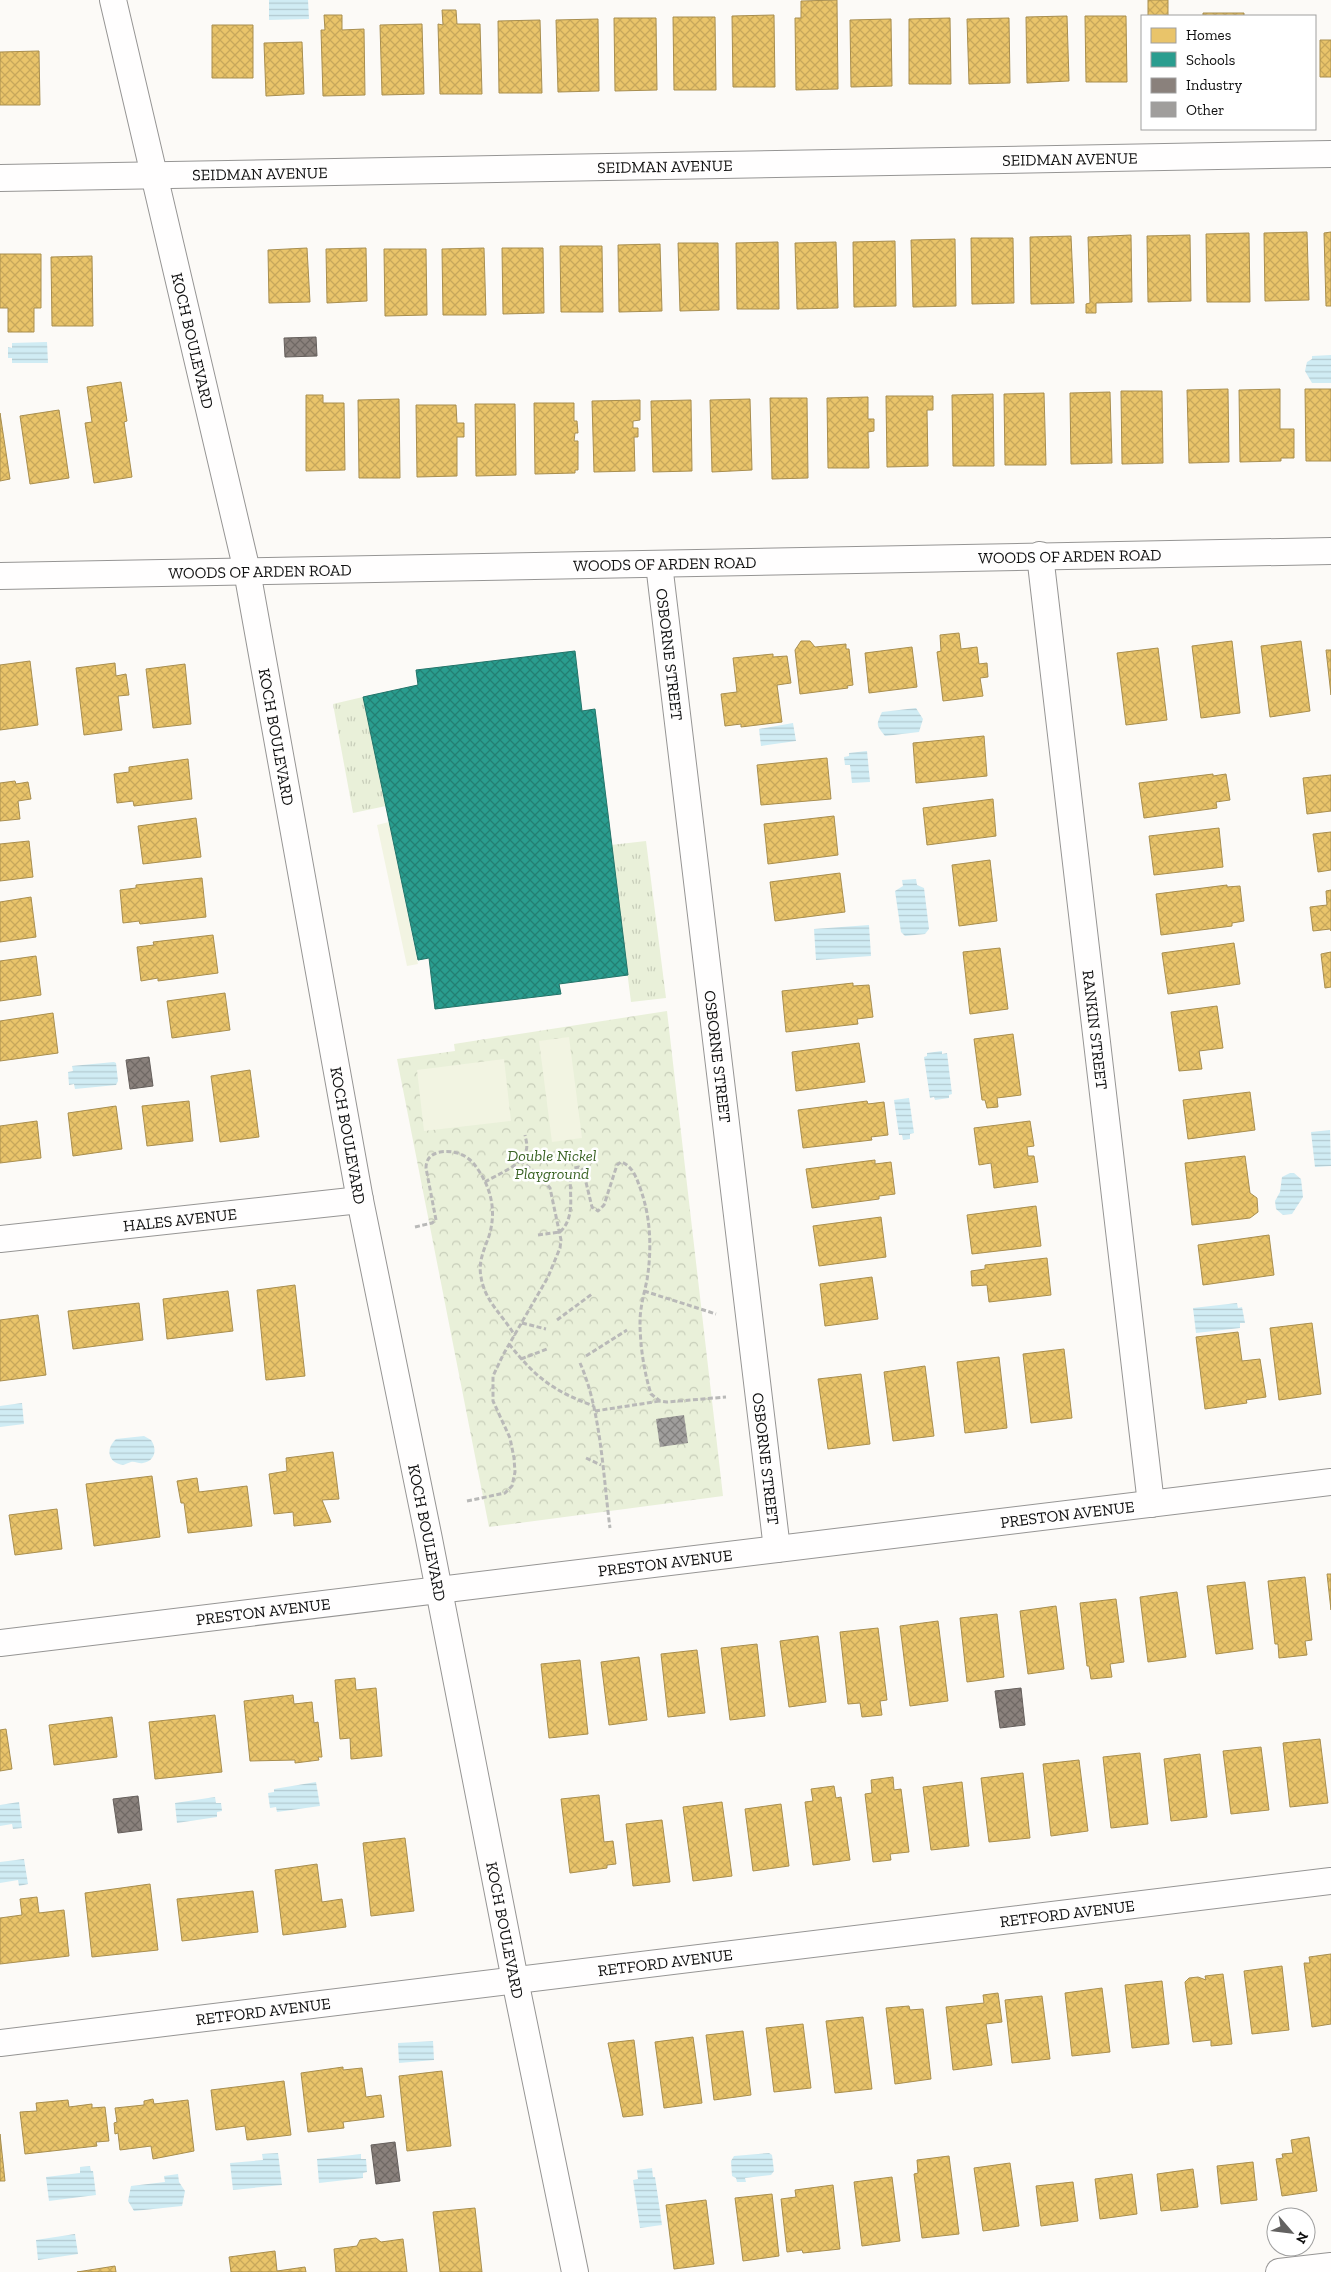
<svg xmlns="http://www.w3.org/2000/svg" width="1331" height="2272" font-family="'Zilla Slab',serif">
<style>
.grass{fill:url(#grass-tufts)}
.park{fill:url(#park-crowns)}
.pitch{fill:#f2f4e2}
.water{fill:url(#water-rules)}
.homes{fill:url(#homes-cross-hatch);stroke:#a88e4f}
.schools{fill:url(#schools-cross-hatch);stroke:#227369}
.industry{fill:url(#industry-cross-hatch);stroke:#655f5c}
.building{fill:url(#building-cross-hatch)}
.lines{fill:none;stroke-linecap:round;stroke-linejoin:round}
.street-casing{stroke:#969594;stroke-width:28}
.path{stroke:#b9b9b8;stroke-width:3;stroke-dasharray:5 2.5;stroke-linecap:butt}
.street{stroke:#fffefe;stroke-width:26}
.labels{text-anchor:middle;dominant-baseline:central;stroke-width:5;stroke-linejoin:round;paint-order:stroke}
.street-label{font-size:16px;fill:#101010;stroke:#fff}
.park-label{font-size:16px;font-style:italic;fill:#3b6425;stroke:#fff}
</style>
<defs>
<pattern id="grass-tufts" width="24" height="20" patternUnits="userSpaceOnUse" patternTransform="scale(1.25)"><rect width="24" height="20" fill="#e9f0d9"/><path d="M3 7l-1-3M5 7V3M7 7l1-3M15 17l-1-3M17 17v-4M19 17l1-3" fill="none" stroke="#c7cdb9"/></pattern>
<pattern id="park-crowns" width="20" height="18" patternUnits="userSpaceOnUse" patternTransform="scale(1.25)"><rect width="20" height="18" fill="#e9f0d9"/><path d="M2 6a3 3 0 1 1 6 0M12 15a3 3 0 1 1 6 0" fill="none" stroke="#c7cdb9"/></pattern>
<pattern id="water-rules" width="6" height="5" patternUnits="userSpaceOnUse" patternTransform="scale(1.25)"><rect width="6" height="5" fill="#d0ecf4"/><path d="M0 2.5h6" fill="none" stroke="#b2c9d0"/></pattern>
<pattern id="homes-cross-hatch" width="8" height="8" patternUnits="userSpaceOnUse" patternTransform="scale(1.25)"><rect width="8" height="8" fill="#e9c46a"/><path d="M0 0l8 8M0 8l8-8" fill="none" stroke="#c7a75b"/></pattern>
<pattern id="schools-cross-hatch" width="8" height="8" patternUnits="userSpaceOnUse" patternTransform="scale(1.25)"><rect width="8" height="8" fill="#2a9d8f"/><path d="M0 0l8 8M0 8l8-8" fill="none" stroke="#237f73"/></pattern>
<pattern id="industry-cross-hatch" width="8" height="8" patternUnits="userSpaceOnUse" patternTransform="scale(1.25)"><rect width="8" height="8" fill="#8a817c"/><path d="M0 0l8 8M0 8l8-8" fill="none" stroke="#6f6864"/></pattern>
<pattern id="building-cross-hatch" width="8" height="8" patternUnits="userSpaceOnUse" patternTransform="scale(1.25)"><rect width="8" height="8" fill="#a09e9c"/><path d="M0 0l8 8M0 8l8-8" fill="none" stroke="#817f7e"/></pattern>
</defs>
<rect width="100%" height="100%" fill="#fcfaf7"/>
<path class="grass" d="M363,697l23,109 -33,7 -20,-109z
M646,841l20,157 -35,4 -20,-157z"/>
<path class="park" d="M667,1011l56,485 -234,31 -92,-468 58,-8 -1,-7z"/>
<path class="pitch" d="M389,822l29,142 -11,2 -30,-141z
M569,1037l13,101 -30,4 -13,-101z
M504,1059l7,62 -87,10 -7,-61z"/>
<path class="water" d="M269,0h39l1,19 -40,1z
M47,342l1,21h-36v-5h-4v-11l4,1v-5z
M1331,355v28h-19l-7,-12 2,-9 5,-3v-3z
M916,708l7,11 -4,13 -34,4c-9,-11 -9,-11 -3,-24z
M793,723l3,18 -35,5 -2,-17z
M867,751l3,31 -18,1 -2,-18h-5l-1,-8 5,-1v-3z
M916,879l1,6 7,3 5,41 -4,5 -20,2 -4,-4 -6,-41 8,-5 -1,-6z
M869,925l2,31 -55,4 -2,-31z
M942,1051v3l5,-1 5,41 -3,1v3l-14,2 -1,-3 -4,1 -6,-41 3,-1v-3z
M114,1062l2,1 2,18 -2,4 -41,4 -1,-5 -5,1 -1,-13 5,-1 -1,-5z
M909,1098l5,35 -4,1v5l-7,1 -1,-5h-3l-5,-35z
M1330,1130l1,36 -16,1 -4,-35z
M1290,1173h4l7,6 2,18 -11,17 -9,1 -7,-6 -1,-8 5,-9 2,-15z
M1237,1303l1,5 4,-1 3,16h-5v5l-44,5 -3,-25z
M22,1403l2,21 -24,3v-21z
M144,1436l7,4c6,8 5,21 -8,23 -4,1 -8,-2 -12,-1 -3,1 -5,2 -8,3 -15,-2 -18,-16 -7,-26z
M316,1782l4,24 -43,6 -1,-5 -6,1 -2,-15 6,-1v-3z
M215,1797l1,6h5l1,8 -5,1v5l-40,6 -2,-20z
M19,1802l3,26 -9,1 -1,-5 -12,2v-21z
M24,1859l4,25 -9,2 -1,-6 -18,3v-21z
M433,2041l1,19 -35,3 -1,-20z
M278,2153l4,32 -49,5 -3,-27 33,-3 -1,-6z
M769,2153l3,2 2,16 -3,4 -26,3 1,4h-9l-1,-4 -4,-2 -1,-15 3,-5z
M361,2154v5h5l1,13 -4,1v5l-44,5 -2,-24z
M90,2166l1,5h2l3,24 -47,6 -3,-24 34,-4v-6z
M652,2168l1,9h2l7,48 -22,3 -7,-48 5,-1 -1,-9z
M178,2174l1,8 6,9 -3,15 -48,5 -6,-10 3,-15 34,-4 -1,-6z
M75,2234l3,20 -40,6 -2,-20z"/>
<path class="homes" d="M837,0l1,89 -42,1 -1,-72h6v-17z
M1148,0h20v16h-20z
M442,10h14l1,14h23l2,70h-42l-2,-70 5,1z
M1203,13h41v3h-41z
M324,15h18v15l22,-1 1,66 -42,1 -2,-66h4z
M774,15l1,72h-42l-1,-71z
M1067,16l2,65 -42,2 -1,-66z
M1085,16h41l1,66h-41z
M673,17h42l1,73h-42z
M614,18h42l1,72 -42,1z
M950,18l1,66h-42v-65z
M1009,18l1,65 -41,1 -2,-65z
M598,19l1,72 -41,1 -2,-72z
M891,19l1,67 -41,1 -1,-67z
M540,20l2,73h-43l-1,-72z
M422,24l2,70 -42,1 -2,-70z
M212,25h41v53h-41z
M1320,40h11v37h-11z
M302,42l2,52 -38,2 -2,-53z
M39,51l1,54h-40v-53z
M1307,232l2,68 -44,1 -1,-68z
M1331,232v74h-5l-2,-73z
M1249,233l1,69h-43l-1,-68z
M1131,235l1,67 -36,1v10h-10v-9l4,-1 -2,-66z
M1190,235l1,66 -43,1 -1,-66z
M1071,236l3,67 -43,1 -1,-67z
M971,238h42l1,65 -42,1z
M955,239l1,67 -43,1 -2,-67z
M895,241l1,65 -42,1 -1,-65z
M778,242l1,67h-42l-1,-66z
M836,242l2,66 -41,1 -2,-66z
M678,243h40l1,67 -39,1z
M660,244l2,67 -43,1 -1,-67z
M560,246h42l1,66h-42z
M307,248l3,54 -41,1 -1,-53z
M366,248l1,53 -40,2 -1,-54z
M484,248l2,67h-43l-1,-66z
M502,248h41l1,65 -41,1z
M384,249h42l1,66 -42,1z
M0,254h41v54h-7v24h-26v-24h-8z
M92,256l1,70h-41l-1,-69z
M121,382l6,39 -3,1 8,55 -38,6 -9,-60 7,-1 -5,-35z
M1228,389l1,73 -40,1 -2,-73z
M1280,389v40h14v29h-13v3l-41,1 -1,-72z
M1305,389h26v72h-25z
M1121,391h41l1,72 -41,1z
M1110,392l2,71 -41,1 -1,-71z
M1044,393l2,72h-41l-1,-71z
M993,394l1,72h-41l-1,-71z
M306,395h17v8h21l1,67 -39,1z
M886,396h47v14h-6l1,56 -41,1z
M868,397v22h6v12l-6,1 1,36h-41l-1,-70z
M770,398h37l1,80 -36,1z
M399,399l1,79h-41l-1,-78z
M750,399l2,71 -40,2 -2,-72z
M640,400v20l-7,1v7h5v9h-4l1,34 -41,1 -2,-71z
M691,400l1,71 -39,1 -2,-71z
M534,403h40v18h3l1,12h-3l-1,8h4v29h-3v3l-40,1z
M475,404h40l1,71 -40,1z
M416,405h40l1,18h7v14h-7v39l-40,1z
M59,410l10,68 -39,6 -10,-68z
M0,413l10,66 -10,2z
M959,633l2,16 16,-2 2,17 8,-1 1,14 -8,1 3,18 -40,5 -6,-49 4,-1 -1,-16z
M801,641h9l5,6 31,-3v5h3l4,36 -6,1 1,2 -48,6 -5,-44z
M1232,641l8,72 -39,5 -9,-72z
M1301,641l9,70 -40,6 -9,-71z
M912,647l5,40 -48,6 -4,-40z
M1158,648l9,72 -41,5 -9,-72z
M1326,650h5v45z
M773,654v3l14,-1 4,27 -14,2 5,37 -41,5v-3l-16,2 -4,-32 16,-2 -4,-34z
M30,661l8,64 -38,5v-65z
M115,663l1,13 10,-2 3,21 -11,1 4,34 -38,5 -8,-67z
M185,664l6,60 -38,4 -7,-59z
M984,736l3,40 -71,7 -3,-40z
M827,758l4,41 -70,6 -4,-40z
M188,759l4,40 -58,7 -1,-5 -16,2 -3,-29 15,-2v-5z
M1213,774v2l13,-2 4,26 -14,2 1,6 -73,10 -5,-35z
M1331,775v36l-24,3 -4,-36z
M15,781l1,3 12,-2 3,17 -13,2 2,18 -20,2v-38z
M993,799l3,37 -69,9 -4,-37z
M834,816l4,39 -70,9 -4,-40z
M196,818l5,39 -58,7 -5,-38z
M1219,828l4,39 -69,8 -5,-39z
M1331,832v38l-13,2 -5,-38z
M29,841l4,36 -33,4v-37z
M990,860l7,61 -38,5 -7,-61z
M840,873l5,39 -70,9 -5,-39z
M202,878l4,39 -66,7 -1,-3 -16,2 -3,-33 16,-2v-3z
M1227,885v2l13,-1 4,35 -12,2v3l-71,9 -5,-41z
M1331,890v41l-1,-2 -17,2 -3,-24 17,-2 -1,-14z
M31,897l5,40 -36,5v-40z
M213,935l5,38 -60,8v-3l-17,3 -4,-34 17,-2 -1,-3z
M1234,943l6,41 -72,10 -6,-41z
M1000,948l8,61 -38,5 -7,-62z
M1331,952v35l-6,1 -4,-34z
M36,956l5,39 -41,6v-40z
M853,983v3l16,-1 4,32 -16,2 1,5 -72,8 -4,-41z
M225,993l5,37 -58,8 -5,-37z
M1217,1006l6,42 -24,3 3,18 -23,2 -8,-59z
M53,1013l5,40 -58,8v-40z
M1013,1034l8,61 -24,3 1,9 -11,1 -2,-8h-3l-8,-61z
M859,1043l6,39 -69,9 -4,-39z
M250,1070l9,67 -39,5 -9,-66z
M1250,1092l5,38 -67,9 -5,-39z
M189,1101l4,40 -46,5 -5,-40z
M867,1101l1,3 16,-2 4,33 -17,2 1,3 -69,8 -5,-38z
M116,1106l6,43 -49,7 -5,-43z
M37,1121l4,37 -41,5v-37z
M1030,1121l4,25 -7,1 1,9h6l4,26 -44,6 -3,-25 -12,2 -5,-37z
M1245,1156l5,37 7,5 1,14 -8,6 -58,7 -7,-62z
M875,1160v4l16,-2 4,32 -16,2v3l-67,9 -6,-39z
M1036,1206l5,40 -69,8 -5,-39z
M881,1217l5,40 -67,9 -6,-40z
M1269,1235l5,40 -71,10 -5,-40z
M1047,1258l4,37 -62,7 -2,-17 -15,1 -1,-15 14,-2v-4z
M872,1277l6,42 -53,7 -5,-42z
M295,1285l10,91 -39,4 -9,-90z
M228,1291l5,40 -66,8 -4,-40z
M139,1303l4,37 -70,9 -5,-38z
M38,1315l8,60 -46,6v-61z
M1312,1323l9,71 -42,6 -9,-72z
M1238,1332l4,29 18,-2 6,38 -20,3 1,3 -42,6 -9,-72z
M1064,1349l8,69 -41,5 -8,-69z
M999,1357l8,71 -42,5 -8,-71z
M925,1366l9,70 -41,5 -9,-69z
M861,1374l9,70 -42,5 -10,-70z
M333,1452l6,47 -17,1 9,22 -37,4 -1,-14 -19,2 -5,-40 18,-3 -1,-13z
M152,1476l8,61 -66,9 -8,-62z
M197,1478l2,14 48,-6 5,40 -64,7 -4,-30h-3l-4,-22z
M57,1509l5,40 -47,6 -6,-40z
M1327,1574h4v36z
M1305,1577l7,63 -7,1 2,14 -28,3 -1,-14h-3l-7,-63z
M1245,1582l8,67 -37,5 -9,-68z
M1177,1592l9,65 -38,5 -8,-65z
M1116,1599l8,63 -14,2 2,13 -21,2 -2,-13h-2l-7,-63z
M1056,1606l8,63 -36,5 -8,-63z
M997,1614l7,63 -37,5 -7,-64z
M938,1621l10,80 -38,5 -10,-80z
M878,1628l9,72 -7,1 2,14 -20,2 -2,-14 -12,1 -8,-72z
M818,1636l8,66 -37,5 -9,-66z
M757,1644l8,72 -35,4 -9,-72z
M697,1650l8,63 -37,4 -7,-63z
M639,1657l8,63 -38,5 -8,-63z
M580,1660l8,74 -39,4 -8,-74z
M355,1678l1,12 20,-2 6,68 -31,3 -1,-21 -10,1 -5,-59z
M293,1695l1,9 18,-2 2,21 4,-1 4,35h-4l1,3 -24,3v-3l-45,1 -6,-60z
M215,1715l7,57 -67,7 -6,-57z
M112,1717l5,40 -63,8 -5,-40z
M6,1729l6,40 -12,2v-41z
M1320,1739l8,64 -38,4 -7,-64z
M1261,1747l8,63 -38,4 -8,-63z
M1140,1753l8,71 -37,4 -8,-71z
M1200,1754l7,63 -36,4 -7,-62z
M1079,1760l9,71 -37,5 -8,-72z
M1023,1773l7,65 -41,4 -8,-64z
M893,1777l1,13 7,-1 8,63 -19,2 1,6 -18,2 -8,-68 7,-1 -1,-13z
M962,1782l7,64 -38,4 -8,-63z
M834,1786l2,12 5,-1 9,63 -37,5 -8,-63 8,-1 -2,-12z
M599,1795l5,47 9,-1 3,23 -9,1v3l-37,5 -9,-74z
M722,1802l10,74 -39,5 -10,-74z
M781,1804l8,62 -36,5 -8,-62z
M662,1820l8,62 -37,4 -7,-62z
M405,1838l9,73 -43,5 -8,-73z
M317,1864l5,38 20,-3 4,28 -63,8 -8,-65z
M150,1884l8,66 -66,7 -7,-64z
M253,1891l5,41 -76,9 -5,-42z
M37,1897l2,16 25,-3 5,46 -69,8v-46l22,-3 -2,-16z
M1331,1954v70l-19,3 -8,-64h6l-1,-6z
M1282,1966l7,64 -37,4 -8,-63z
M1223,1974l9,70 -21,2v-6l-18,2 -8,-60 4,-4 9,-1 8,3 -1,-4z
M1162,1981l7,63 -37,4 -7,-63z
M1102,1988l8,64 -38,4 -7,-63z
M998,1993l4,29 -16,2 6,41 -39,5 -7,-63 38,-4 -1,-8z
M1042,1996l8,63 -38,4 -7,-63z
M909,2006l1,4 13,-1 8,70 -36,5 -9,-76z
M863,2017l9,72 -37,4 -9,-72z
M803,2024l8,64 -37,4 -8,-64z
M743,2031l8,64 -37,5 -8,-65z
M693,2037l9,66 -38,5 -9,-66z
M634,2040l9,75 -20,2 -15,-74z
M343,2067v3l19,-2 4,29 15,-2 3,22 -41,5 1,6 -36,4 -7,-59z
M442,2071l9,75 -44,5 -8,-75z
M284,2081l7,54 -44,5 -2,-14 -29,4 -5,-40z
M153,2099l1,5 34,-4 6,51 -41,8 -2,-13 -31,4 -2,-17 -3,1 -1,-11 3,-1 -2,-14 29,-3v-4z
M68,2100l1,7 23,-3v4l13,-1 4,34 -13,1 1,4 -72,8 -5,-42 17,-1 -1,-8z
M0,2134l5,47h-5z
M1309,2137l8,54 -35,5 -6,-37 7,-1 -1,-4 11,-1 -2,-13z
M949,2156l10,78 -37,4 -8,-64 4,-1 -1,-13z
M1253,2162l4,38 -36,4 -4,-38z
M1010,2163l9,63 -36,5 -9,-63z
M1193,2169l5,38 -37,4 -4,-37z
M1132,2174l5,40 -37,5 -5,-40z
M892,2177l8,64 -38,5 -8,-64z
M1073,2182l5,39 -37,5 -5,-40z
M833,2185l7,64 -37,4 -1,-3 -15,2 -6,-53 15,-2 -1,-7z
M772,2194l7,62 -36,5 -8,-63z
M706,2200l8,64 -40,5 -8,-64z
M475,2208l7,64h-42l-7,-60z
M376,2238l5,4 22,-3 4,33h-71l-2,-23 23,-3 3,-6z
M275,2251l2,20 28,-4 1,5h-75l-2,-15z
M115,2266l1,6h-39z"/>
<path class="schools" d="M575,651l7,60 13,-2 33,266 -69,9 2,10 -126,15 -6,-51 -11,2 -55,-263 55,-12 -2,-15z"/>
<path class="industry" d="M316,337l1,19 -32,1 -1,-19z
M149,1057l4,29 -23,3 -4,-29z
M1021,1688l4,37 -25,3 -5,-37z
M138,1796l4,34 -24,3 -5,-34z
M395,2142l5,39 -24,3 -5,-39z"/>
<path class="building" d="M684,1415l4,28 -28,4 -4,-28z"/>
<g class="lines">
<g class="street-casing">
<g id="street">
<path id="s1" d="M113,0l134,571 113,629 69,339 86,441 60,292"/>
<path id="s2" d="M0,178l1331,-24"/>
<path id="s3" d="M1040,555l111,949"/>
<path id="s4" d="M659,564l118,985"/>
<path id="s5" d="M0,576l1331,-25"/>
<path id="s6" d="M0,1239l360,-39"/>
<path id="s7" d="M0,1643l1331,-161"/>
<path id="s8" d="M0,2043l1331,-162"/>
<path d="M1279,2272l52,-6"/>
</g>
</g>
<path class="path" d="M485,1182c13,-8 36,-16 41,-31 2,-5 0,-11 -1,-16
M415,1227l17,-4 4,-3 -10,-52c0,-9 5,-14 14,-16 13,-2 26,2 34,12 17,22 23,46 15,72 -5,14 -11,26 -8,41 4,25 22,38 34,59
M538,1235l22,-3c20,-19 4,-50 14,-64l5,-1 4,3 9,37 6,4 6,-6 13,-40 4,-3c10,3 15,14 18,23 12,31 13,63 8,95 -3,14 -7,28 -7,42 0,23 4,50 11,72l9,7 7,1 59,-5
M644,1291l72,23
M557,1320l35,-26
M522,1323l24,6
M509,1344c27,34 44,47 85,62
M586,1356l41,-26
M521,1359l26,-10
M580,1363c21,47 23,112 30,165
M595,1411l65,-10
M586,1458l15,7
M467,1501l38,-8 7,-7 3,-14 -1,-14 -4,-20 -17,-37v-25l10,-21 45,-78 12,-29 1,-8 -11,-52 -7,-9 -23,-19"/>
<use href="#street" class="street"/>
</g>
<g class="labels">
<g class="street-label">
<text stroke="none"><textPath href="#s2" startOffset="1070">SEIDMAN AVENUE</textPath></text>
<text stroke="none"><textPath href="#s2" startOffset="665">SEIDMAN AVENUE</textPath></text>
<text stroke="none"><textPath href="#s2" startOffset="260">SEIDMAN AVENUE</textPath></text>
<text stroke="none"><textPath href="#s1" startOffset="350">KOCH BOULEVARD</textPath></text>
<text stroke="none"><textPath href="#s5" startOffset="1070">WOODS OF ARDEN ROAD</textPath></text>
<text stroke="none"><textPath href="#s5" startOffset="665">WOODS OF ARDEN ROAD</textPath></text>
<text stroke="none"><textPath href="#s5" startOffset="260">WOODS OF ARDEN ROAD</textPath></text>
<text stroke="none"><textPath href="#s4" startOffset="91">OSBORNE STREET</textPath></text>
<text stroke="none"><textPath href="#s1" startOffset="755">KOCH BOULEVARD</textPath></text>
<text stroke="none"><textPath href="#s3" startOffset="478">RANKIN STREET</textPath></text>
<text stroke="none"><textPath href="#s4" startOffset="496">OSBORNE STREET</textPath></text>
<text stroke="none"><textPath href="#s1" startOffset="1160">KOCH BOULEVARD</textPath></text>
<text stroke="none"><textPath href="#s6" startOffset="181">HALES AVENUE</textPath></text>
<text stroke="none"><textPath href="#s4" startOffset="901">OSBORNE STREET</textPath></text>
<text stroke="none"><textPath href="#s7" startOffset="1075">PRESTON AVENUE</textPath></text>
<text stroke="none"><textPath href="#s1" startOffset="1565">KOCH BOULEVARD</textPath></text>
<text stroke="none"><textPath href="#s7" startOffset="670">PRESTON AVENUE</textPath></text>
<text stroke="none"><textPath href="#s7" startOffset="265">PRESTON AVENUE</textPath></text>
<text stroke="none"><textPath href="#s8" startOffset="1075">RETFORD AVENUE</textPath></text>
<text stroke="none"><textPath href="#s1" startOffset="1970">KOCH BOULEVARD</textPath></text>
<text stroke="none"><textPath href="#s8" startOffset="670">RETFORD AVENUE</textPath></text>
<text stroke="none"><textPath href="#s8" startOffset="265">RETFORD AVENUE</textPath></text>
</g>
<g class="park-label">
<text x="552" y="1155">Double Nickel<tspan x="552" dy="18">Playground</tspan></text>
</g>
</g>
<rect x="1141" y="15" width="175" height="115" fill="#ffffff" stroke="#9f9f9f"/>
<rect x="1151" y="28" width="25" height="15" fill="#e9c46a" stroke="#9f9f9f"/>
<text x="1186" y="40" font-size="15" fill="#101010">Homes</text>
<rect x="1151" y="52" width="25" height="15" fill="#2a9d8f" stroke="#9f9f9f"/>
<text x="1186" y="65" font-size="15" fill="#101010">Schools</text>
<rect x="1151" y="78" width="25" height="15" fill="#8a817c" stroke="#9f9f9f"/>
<text x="1186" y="90" font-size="15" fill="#101010">Industry</text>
<rect x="1151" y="102" width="25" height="15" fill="#a09e9c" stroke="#9f9f9f"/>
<text x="1186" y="115" font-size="15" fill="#101010">Other</text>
<g transform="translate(1291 2232) rotate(118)"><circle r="24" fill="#ffffff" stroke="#9f9f9f"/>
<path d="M0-4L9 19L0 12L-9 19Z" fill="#636261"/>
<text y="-8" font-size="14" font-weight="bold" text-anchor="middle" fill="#101010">N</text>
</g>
</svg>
